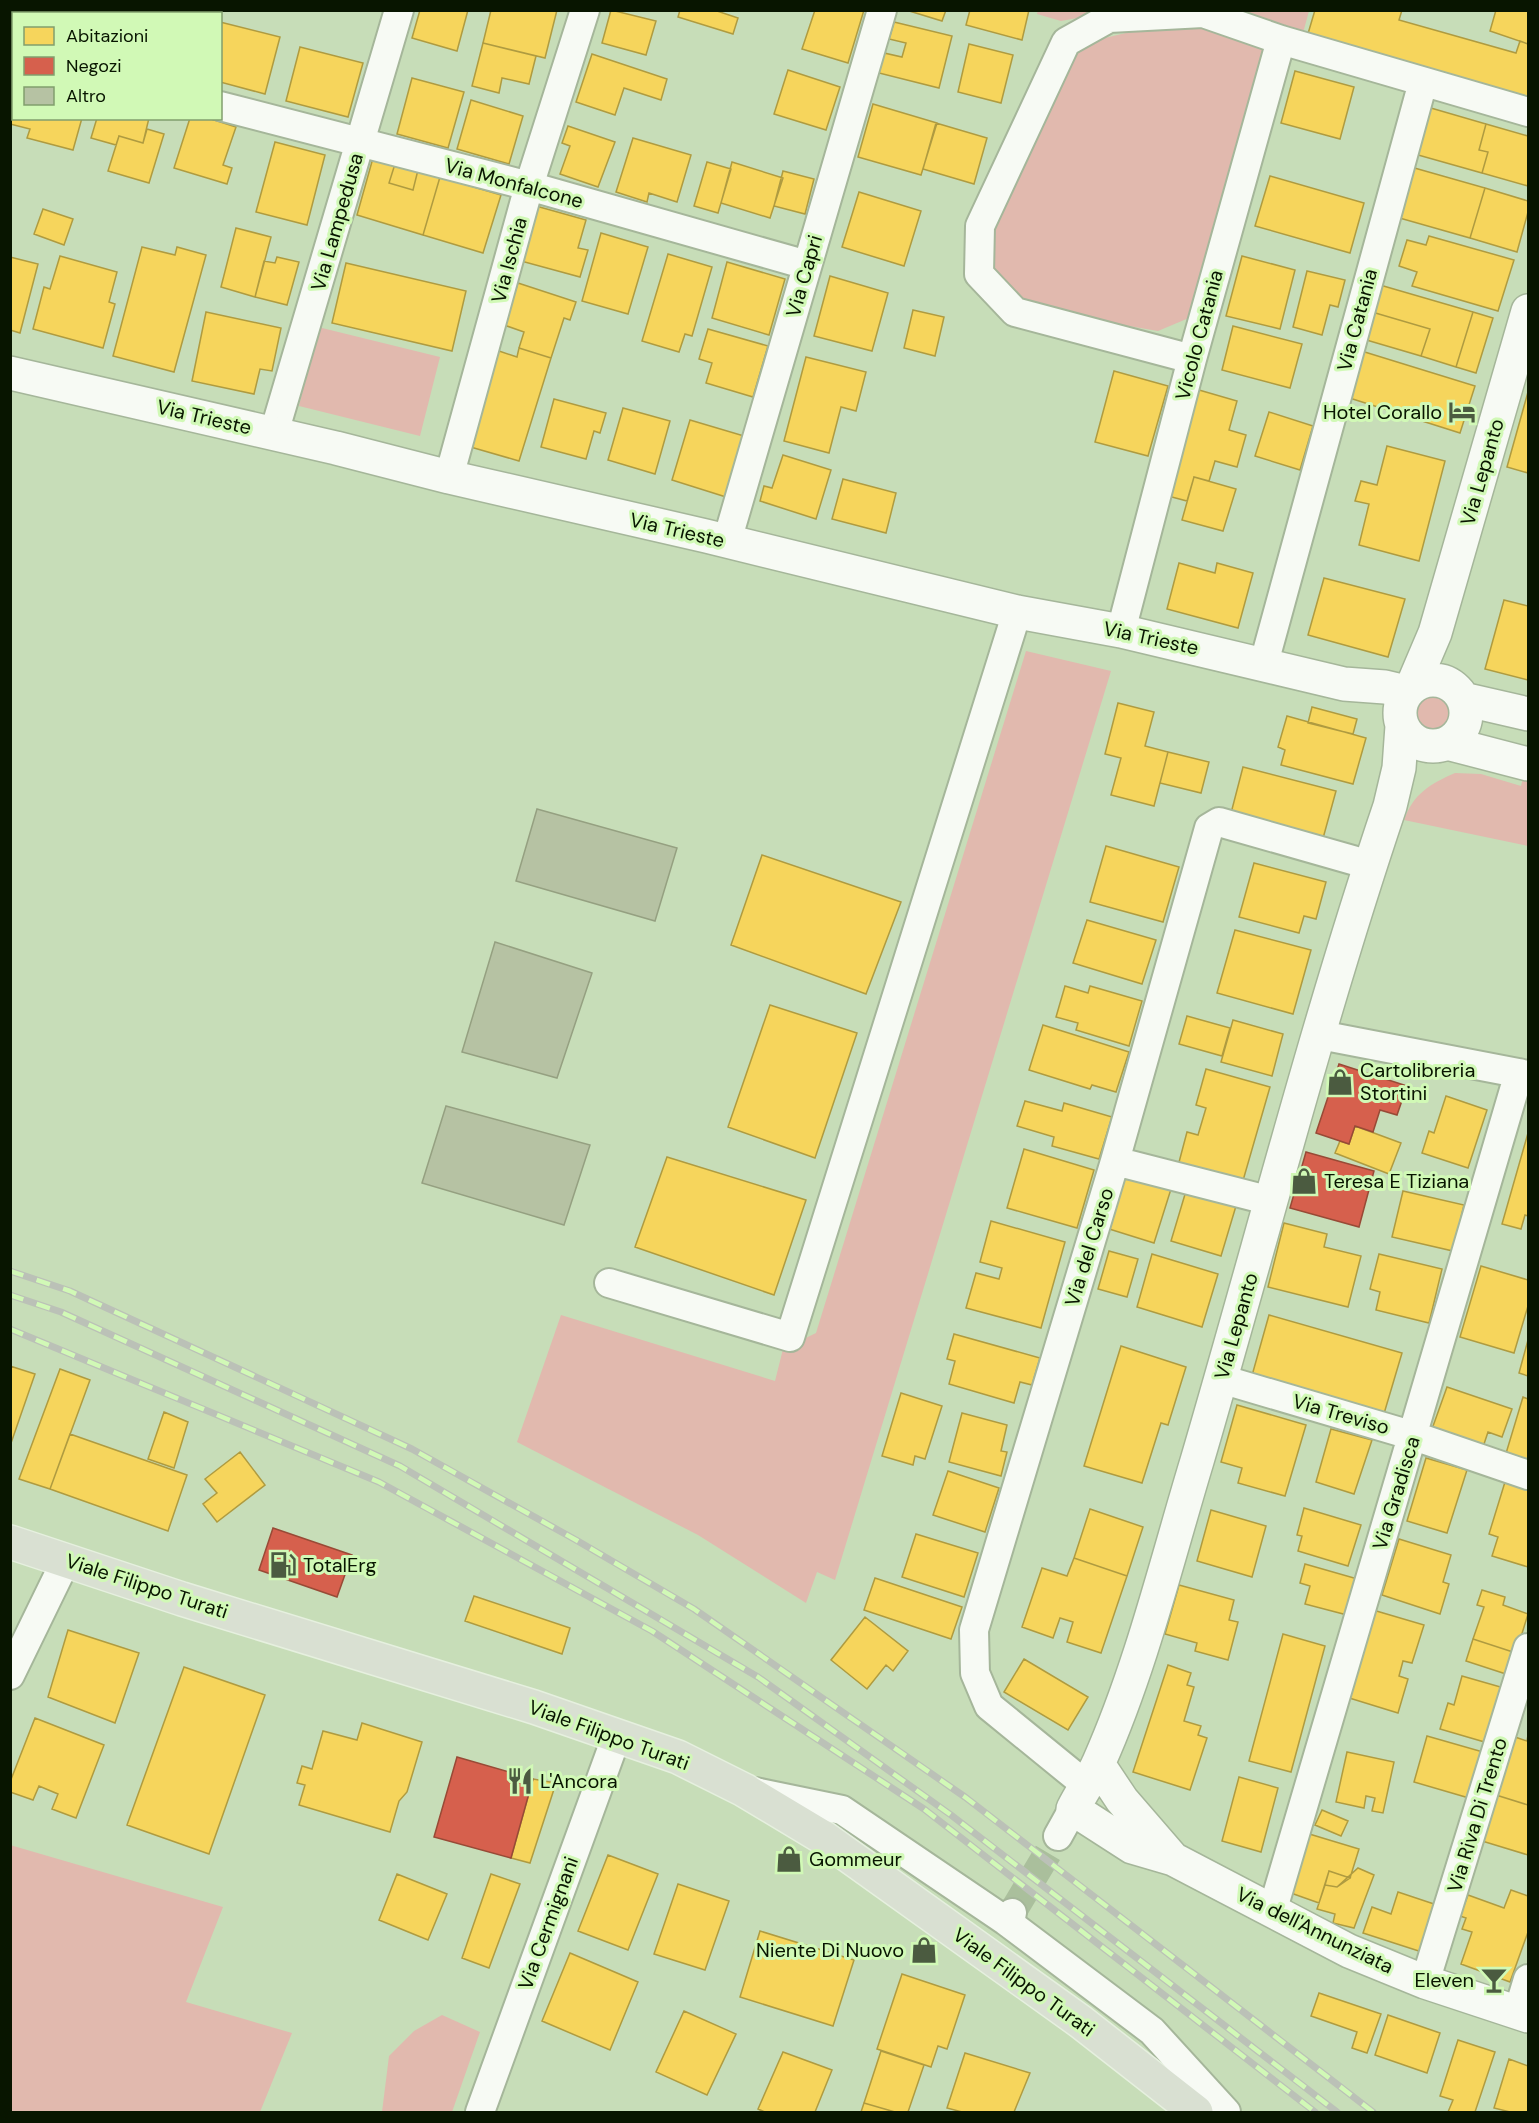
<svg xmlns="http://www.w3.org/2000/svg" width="1539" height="2123" font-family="'DM Sans',sans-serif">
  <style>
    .green { fill: #e1b9ae }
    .homes { fill: #f6d55c; stroke: #af9b40; stroke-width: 1.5 }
    .shops { fill: #d6604d; stroke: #984a36; stroke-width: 1.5 }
    .building { fill: #b6c2a3; stroke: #95a081; stroke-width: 1.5 }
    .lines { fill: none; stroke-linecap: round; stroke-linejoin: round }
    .minor-tunnel { stroke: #aabf9c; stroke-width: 28; stroke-dasharray: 28 14; stroke-linecap: butt }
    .minor-casing { stroke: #a5b69a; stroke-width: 32 }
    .tertiary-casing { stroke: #a5b69a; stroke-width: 36 }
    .primary-casing { stroke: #e6f0df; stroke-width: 36 }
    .minor { stroke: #f7faf4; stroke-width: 28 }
    .tertiary { stroke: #f7faf4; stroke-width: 33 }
    .primary { stroke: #d9e0d2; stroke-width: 33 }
    .rail-casing { stroke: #bbc1b7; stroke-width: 7 }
    .rail { stroke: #d1f9b6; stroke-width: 4.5; stroke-dasharray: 14; stroke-linecap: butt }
    .labels { text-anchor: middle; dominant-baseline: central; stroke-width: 6; stroke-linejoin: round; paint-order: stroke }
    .street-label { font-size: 20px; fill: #081500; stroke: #d1f9b6 }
    .poi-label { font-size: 20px; fill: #081500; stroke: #d1f9b6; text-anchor: start }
  </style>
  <rect width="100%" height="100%" fill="#c7ddb8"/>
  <path class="green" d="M1038 10 1116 11 1061 21 1037 14Z
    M1228 11H1309L1303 33Z
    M1168 23 1223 26 1264 45 1196 315 1158 331 1088 319 1024 304 989 264 988 237 1071 46Z
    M318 327 440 357 420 436 299 406Z
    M1026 651 1111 671 835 1580 817 1572 806 1603 698 1535 517 1442 561 1315 775 1381 783 1349 816 1333Z
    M1416 712a19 19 0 1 1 38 0a19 19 0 1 1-38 0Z
    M1455 773 1481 774 1521 786 1524 774 1528 776V846L1404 820C1413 794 1430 784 1455 773Z
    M10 1845 223 1907 186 2002 292 2033 260 2112H11Z
    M442 2015 480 2032 452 2112H382L389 2056 414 2031Z"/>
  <path class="homes" d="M48 10H115V14H47Z
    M132 10H208L207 14H131Z
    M420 10H468L457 51 412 38Z
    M491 10H557L545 58 483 43Z
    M611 10 656 21 646 55 602 43Z
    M680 10H714L738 18 733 34 678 17Z
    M815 10H864L848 63 802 49Z
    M906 10H946L942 21Z
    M970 10H1029L1022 40 966 25Z
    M1315 10H1402L1399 20 1516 53 1520 41 1528 44V101L1307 37Z
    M1496 10H1528V44L1490 31Z
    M220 22 280 37 265 94 220 82Z
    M894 22 952 36 939 88 879 73 884 53 902 57 906 43 889 39Z
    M483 43 536 56 529 84 502 78 499 93 472 86Z
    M969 44 1013 55 1001 103 958 92Z
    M300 47 363 63 348 117 286 101Z
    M592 54 667 79 661 100 624 88 615 115 576 102Z
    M788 70 840 87 826 130 774 114Z
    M1295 71 1354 87 1340 139 1281 123Z
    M412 78 464 92 448 148 397 134Z
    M471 100 523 116 509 164 457 149Z
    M873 104 937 123 921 175 858 157Z
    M1424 106 1486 124 1479 150 1488 152 1482 173 1411 153Z
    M14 110V118H82L73 150 27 138 30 129 10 124Z
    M97 118H149L143 143 119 136 116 145 91 138Z
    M190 118H208L236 127 223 165 232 168 227 184 174 168Z
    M936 123 987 138 974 184 923 169Z
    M1486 124 1528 136V186L1482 173 1488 152 1479 150Z
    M568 126 615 142 598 187 560 174 570 146 562 143Z
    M147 129 164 134 149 183 108 171 119 136 143 143Z
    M633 138 691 155 677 202 649 193 647 202 616 192Z
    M275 142 325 155 307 225 256 212Z
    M373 158 395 164 389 183 413 190 418 170 440 177 423 235 357 215Z
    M707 162 731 169 718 213 694 206Z
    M732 162 783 178 770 218 721 203Z
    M395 164 418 170 413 190 389 183Z
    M1411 167 1485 188 1470 238 1396 217Z
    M783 171 814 179 805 214 774 206Z
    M1270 176 1364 203 1350 253 1255 226Z
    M440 177 501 195 483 253 423 235Z
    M1485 188 1528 201V212L1517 252 1470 238Z
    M859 192 921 211 904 266 842 247Z
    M536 206 586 220 578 248 588 250 580 277 521 261Z
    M43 209 73 219 64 245 34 234Z
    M236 228 271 237 255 297 221 287Z
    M601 233 648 247 628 314 582 301Z
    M1429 236 1514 260 1498 311 1412 286 1417 272 1399 266 1407 240 1426 245Z
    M142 247 175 255 177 247 206 255 174 372 113 356Z
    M668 254 712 267 692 336 685 334 679 352 642 341Z
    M60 256 117 272 109 302 115 304 103 348 33 329 44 287 50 289Z
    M1242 256 1295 270 1280 329 1226 316Z
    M10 257 38 264 20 333 10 330Z
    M277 257 299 262 287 305 255 297 264 261 275 263Z
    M727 262 785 279 769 335 712 318Z
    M346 263 466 291 452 351 332 323Z
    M1307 271 1345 280 1338 307 1330 305 1322 335 1293 327Z
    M830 276 888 293 872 351 814 336Z
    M518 283 576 302 570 320 564 318 551 358 519 348 524 332 504 325Z
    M1380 285 1473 312 1456 367 1421 356 1430 329 1372 312Z
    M913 310 944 317 935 356 904 348Z
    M206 312 281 328 272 371 260 369 254 394 192 381Z
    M1372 312 1430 329 1421 356 1363 339Z
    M1473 312 1493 318 1476 373 1456 367Z
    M1233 326 1302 344 1290 388 1222 370Z
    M708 329 768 346 753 397 706 383 712 363 699 359Z
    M519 348 551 358 519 461 467 446 496 350 517 357Z
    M1355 349 1475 386 1460 433 1340 395Z
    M806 357 866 372 856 411 841 407 829 453 784 441Z
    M1114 371 1168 386 1148 456 1095 442Z
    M1199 390 1237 401 1229 430 1246 435 1237 467 1215 461 1209 481 1194 477 1187 501 1168 496Z
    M1528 392V473L1507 467Z
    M554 399 606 413 600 433 594 431 586 459 541 447Z
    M623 408 670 421 655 474 608 460Z
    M1269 412 1313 426 1300 470 1255 456Z
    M690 420 744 436 726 497 672 480Z
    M1387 446 1445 461 1419 561 1359 545 1369 504 1355 501 1361 481 1377 485Z
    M783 455 831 470 816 519 760 501 764 486 772 488Z
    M1194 477 1236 489 1223 531 1182 520Z
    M843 479 896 493 886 533 832 519Z
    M1179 563 1215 573 1217 563 1253 573 1238 628 1167 609Z
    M1324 578 1405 599 1388 657 1308 635Z
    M1504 600 1528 606V680L1485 669Z
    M1118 703 1154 712 1145 746 1168 752 1154 806 1111 795 1121 758 1105 754Z
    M1312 707 1357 719 1353 734 1308 723Z
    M1287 716 1366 738 1353 784 1281 765 1285 750 1278 747Z
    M1168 752 1209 762 1201 793 1160 783Z
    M1243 767 1336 791 1322 842 1230 817Z
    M1106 846 1179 867 1163 922 1090 902Z
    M762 855 901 902 866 994 731 945Z
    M1254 863 1326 882 1316 919 1304 916 1299 933 1239 917Z
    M1087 920 1156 940 1142 984 1073 963Z
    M1235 930 1311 950 1293 1014 1217 993Z
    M1065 986 1088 993 1090 986 1142 1001 1129 1046 1076 1030 1078 1023 1056 1017Z
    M770 1005 857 1033 815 1158 728 1127Z
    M1187 1016 1230 1028 1222 1056 1179 1044Z
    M1233 1020 1283 1034 1272 1076 1221 1062Z
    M1043 1025 1129 1052 1116 1092 1092 1085 1090 1089 1029 1070Z
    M1206 1069 1270 1087 1242 1184 1178 1166 1187 1132 1198 1135 1206 1108 1196 1105Z
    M1446 1096 1487 1110 1468 1168 1422 1153 1429 1131 1434 1133Z
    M1025 1101 1062 1111 1064 1103 1112 1117 1099 1159 1052 1146 1054 1137 1017 1126Z
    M1355 1126 1401 1143 1389 1174 1335 1153 1340 1141 1349 1144Z
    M1528 1133V1216L1525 1215 1521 1229 1502 1224Z
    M1024 1149 1094 1170 1077 1228 1007 1208Z
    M667 1157 806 1200 774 1295 635 1247Z
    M1124 1174 1171 1189 1154 1243 1106 1228Z
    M1186 1191 1236 1206 1221 1256 1171 1241Z
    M1403 1191 1464 1205 1453 1251 1392 1237Z
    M991 1221 1065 1242 1041 1328 966 1308 976 1273 999 1279 1002 1268 980 1262Z
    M1284 1223 1327 1234 1324 1247 1361 1256 1348 1307 1268 1287Z
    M1109 1251 1138 1259 1127 1297 1098 1289Z
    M1152 1254 1218 1274 1202 1327 1137 1307Z
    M1379 1254 1442 1269 1429 1323 1376 1310 1380 1292 1370 1289Z
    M1481 1266 1528 1280V1306L1514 1353 1460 1337Z
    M1269 1315 1402 1353 1383 1417 1251 1379Z
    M954 1334 1040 1358 1032 1385 1020 1382 1014 1403 949 1384 955 1361 947 1359Z
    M1528 1340V1376L1519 1373Z
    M1121 1346 1186 1367 1168 1425 1161 1423 1142 1483 1084 1466Z
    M10 1366 35 1374 10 1446Z
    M60 1369 90 1380 50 1489 19 1479Z
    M1447 1387 1512 1409 1502 1437 1488 1432 1483 1447 1432 1429Z
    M901 1393 942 1406 925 1459 915 1456 913 1465 882 1456Z
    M1523 1397 1528 1399V1468L1504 1460Z
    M1237 1405 1306 1425 1285 1496 1238 1483 1242 1468 1221 1462Z
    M164 1412 188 1422 174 1468 148 1459Z
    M962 1413 1007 1425 1001 1451 1007 1452 1001 1476 949 1462Z
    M1331 1429 1372 1440 1354 1494 1316 1482Z
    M70 1434 187 1475 168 1531 50 1489Z
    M240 1452 265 1485 217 1522 203 1504 217 1493 205 1479Z
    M1426 1458 1467 1470 1447 1533 1407 1521Z
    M948 1471 999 1488 985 1532 933 1515Z
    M1505 1482 1528 1490V1567L1492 1556 1498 1537 1489 1534Z
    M1304 1508 1361 1525 1348 1566 1298 1551 1302 1536 1297 1535Z
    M1090 1509 1143 1527 1127 1576 1074 1558Z
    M1211 1510 1266 1526 1252 1577 1197 1561Z
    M916 1534 978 1553 964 1597 902 1577Z
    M1399 1539 1451 1555 1443 1582 1449 1584 1440 1614 1382 1595Z
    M1074 1558 1127 1576 1101 1653 1067 1642 1073 1622 1060 1618 1053 1638 1022 1627 1042 1568 1067 1576Z
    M1305 1564 1361 1580 1351 1616 1305 1604 1310 1586 1300 1583Z
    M875 1578 962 1607 951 1639 864 1610Z
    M1179 1585 1234 1600 1229 1620 1238 1622 1228 1660 1195 1651 1197 1643 1165 1634Z
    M1482 1590 1505 1597 1503 1605 1528 1614 1516 1653 1473 1639 1484 1607 1477 1605Z
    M474 1596 570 1628 562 1654 465 1621Z
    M1373 1610 1424 1625 1412 1663 1403 1661 1399 1676 1408 1679 1398 1713 1346 1697Z
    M865 1617 908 1651 893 1671 886 1665 867 1689 831 1660Z
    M68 1630 139 1653 115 1723 48 1697Z
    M1283 1634 1325 1646 1291 1772 1249 1761Z
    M1473 1639 1516 1653 1509 1675 1466 1661Z
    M1024 1659 1088 1697 1068 1730 1004 1692Z
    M1168 1665 1191 1673 1187 1685 1194 1687 1184 1721 1201 1726 1198 1735 1207 1738 1190 1790 1133 1772Z
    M184 1667 265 1695 209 1854 127 1825Z
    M1462 1676 1504 1688 1488 1743 1440 1729 1448 1703 1454 1705Z
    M35 1718 104 1745 76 1818 52 1809 58 1794 39 1786 33 1800 10 1792V1782Z
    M362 1723 422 1742 407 1792 399 1801 390 1832 299 1805 305 1785 297 1783 302 1766 312 1769 323 1731 357 1740Z
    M1528 1735V1805L1496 1795 1515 1737 1527 1741Z
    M1427 1736 1483 1752 1469 1798 1414 1782Z
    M1347 1752 1394 1762 1383 1813 1372 1811 1375 1798 1366 1796 1364 1808 1336 1802Z
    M1239 1777 1278 1788 1261 1852 1222 1841Z
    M533 1779 556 1783 530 1863 511 1858Z
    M1496 1795 1528 1805V1855L1482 1841Z
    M1322 1810 1348 1821 1341 1836 1315 1825Z
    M1306 1833 1359 1849 1350 1878 1329 1871 1319 1903 1288 1892Z
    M608 1855 658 1874 628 1950 578 1931Z
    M1358 1868 1374 1875 1354 1928 1333 1923 1335 1914 1317 1909 1325 1885 1337 1887Z
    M1329 1871 1350 1878 1337 1887 1325 1885Z
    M397 1874 447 1894 428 1940 379 1920Z
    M491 1874 520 1884 489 1968 462 1958Z
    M678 1884 729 1901 705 1970 654 1954Z
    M1511 1890 1528 1896V1932L1510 1982 1461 1964 1472 1932 1462 1929 1466 1918 1460 1916 1468 1895 1504 1908Z
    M1398 1892 1440 1906 1425 1953 1363 1933 1372 1907 1391 1914Z
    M760 1931 854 1960 833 2026 740 1997Z
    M570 1953 638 1982 610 2050 542 2021Z
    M902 1974 965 1995 947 2049 938 2046 931 2067 877 2049Z
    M1319 1993 1381 2014 1367 2053 1352 2048 1357 2032 1311 2016Z
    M684 2011 736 2034 707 2095 656 2072Z
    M1388 2015 1440 2033 1427 2073 1375 2055Z
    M1458 2040 1495 2052 1475 2112H1448L1453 2100 1440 2096Z
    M881 2051 924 2065 908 2112H895L864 2103Z
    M783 2052 832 2070 815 2112H765L758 2109Z
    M965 2053 1030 2073 1014 2112H962L947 2108Z
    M1509 2059 1528 2066V2112H1510L1494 2108Z
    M864 2103 895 2112H861Z"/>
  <path class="shops" d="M1339 1064 1407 1086 1397 1115 1380 1110 1373 1132 1355 1126 1349 1144 1316 1133Z
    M1306 1152 1374 1171 1359 1227 1290 1208Z
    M273 1528 352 1555 337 1597 259 1570Z
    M457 1757 533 1779 511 1858 434 1837Z"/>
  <path class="building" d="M537 809 677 848 655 921 516 881Z
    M495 942 592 973 557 1078 462 1052Z
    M446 1106 590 1145 564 1225 422 1183Z"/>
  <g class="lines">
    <path class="minor-tunnel" d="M1012 1913 1058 1836"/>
    <defs>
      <path id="minor" d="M10 50 14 51
        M220 106 529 186 807 265
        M1192 359 1015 312 979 274 980 226 1066 42 1109 18 1203 13 1281 40 1528 112
        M274 433 399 10
        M449 477 529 186 585 10
        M727 541 882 10
        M1121 631 1192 359 1281 40
        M1264 663 1423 82
        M1320 1035 1528 1075
        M1115 1161 1271 1201
        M609 1283 790 1337 1017 612
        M1221 1379 1414 1436 1528 1475
        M10 1675 66 1560
        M1086 1785 989 1706 975 1673 974 1630 1115 1161 1209 828 1219 822 1370 865
        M755 1792 842 1810 1006 1921
        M1058 1836 1073 1809
        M1272 1912 1519 1073
        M1012 1913 1006 1921 1152 2031 1226 2112
        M1425 1982 1528 1648
        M1518 2012 1528 1979
        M480 2112 617 1735"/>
      <path id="tertiary" d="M10 373 336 448 449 477 706 536 1017 612 1121 631 1344 684 1385 687 1406 692
        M1400 713a33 33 0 1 1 66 0a33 33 0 1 1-66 0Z
        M1412 687 1435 633 1528 311
        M1463 699 1528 714
        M1402 726 1399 768 1390 806C1317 1022 1261 1243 1197 1461 1167 1560 1141 1668 1099 1762 1092 1778 1081 1793 1073 1809L1132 1847 1173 1859 1349 1951 1425 1982 1528 2016
        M1447 743 1528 764
        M1098 1764 1122 1800 1173 1859"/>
      <path id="primary" d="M10 1542 182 1599 534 1707 678 1757 744 1790 824 1838 1081 2022 1196 2112"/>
    </defs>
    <use href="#minor" class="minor-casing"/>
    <use href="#tertiary" class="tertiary-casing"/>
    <use href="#primary" class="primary-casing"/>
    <use href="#minor" class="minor"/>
    <use href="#tertiary" class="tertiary"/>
    <use href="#primary" class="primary"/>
    <defs>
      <path id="rail" d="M10 1271 70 1291 412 1449 576 1540 694 1609 965 1797 1373 2112
        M10 1295 61 1312 400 1466 758 1677 951 1815 1337 2112
        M10 1329 379 1482 652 1631 924 1809 1315 2112"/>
    </defs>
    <use href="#rail" class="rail-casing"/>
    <use href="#rail" class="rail"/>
  </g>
  <defs>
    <symbol id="hotel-bare" viewBox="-9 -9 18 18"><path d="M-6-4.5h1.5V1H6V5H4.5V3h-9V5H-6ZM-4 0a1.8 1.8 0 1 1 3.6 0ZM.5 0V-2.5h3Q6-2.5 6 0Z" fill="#4b5b40" stroke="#d1f9b6" stroke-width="2.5" paint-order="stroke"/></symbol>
    <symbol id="shop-bare" viewBox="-9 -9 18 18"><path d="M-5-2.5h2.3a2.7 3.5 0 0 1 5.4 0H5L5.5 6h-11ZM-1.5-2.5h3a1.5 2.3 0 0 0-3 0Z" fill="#4b5b40" stroke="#d1f9b6" stroke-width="2.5" paint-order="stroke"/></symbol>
    <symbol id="fuel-bare" viewBox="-9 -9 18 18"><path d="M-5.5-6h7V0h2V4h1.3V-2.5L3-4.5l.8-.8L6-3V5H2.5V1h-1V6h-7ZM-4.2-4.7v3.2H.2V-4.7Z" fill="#4b5b40" stroke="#d1f9b6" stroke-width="2.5" paint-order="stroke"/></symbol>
    <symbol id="restaurant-bare" viewBox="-9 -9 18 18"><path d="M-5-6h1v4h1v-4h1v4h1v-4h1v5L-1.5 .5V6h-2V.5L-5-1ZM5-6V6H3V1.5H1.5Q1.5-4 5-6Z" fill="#4b5b40" stroke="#d1f9b6" stroke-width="2.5" paint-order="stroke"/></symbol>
    <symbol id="bar-bare" viewBox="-9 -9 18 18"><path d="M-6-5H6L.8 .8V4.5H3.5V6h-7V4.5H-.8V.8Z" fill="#4b5b40" stroke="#d1f9b6" stroke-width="2.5" paint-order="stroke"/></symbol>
  </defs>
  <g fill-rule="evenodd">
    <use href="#hotel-bare" x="1443" y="393" width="38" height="38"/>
    <use href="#shop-bare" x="1321" y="1063" width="38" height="38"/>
    <use href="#shop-bare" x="1285" y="1162" width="38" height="38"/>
    <use href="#fuel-bare" x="264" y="1546" width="38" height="38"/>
    <use href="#restaurant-bare" x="501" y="1762" width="38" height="38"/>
    <use href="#shop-bare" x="770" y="1840" width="38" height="38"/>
    <use href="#shop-bare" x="905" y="1931" width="38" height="38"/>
    <use href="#bar-bare" x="1475" y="1961" width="38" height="38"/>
  </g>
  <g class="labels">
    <g class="street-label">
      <text transform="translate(514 183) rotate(15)">Via Monfalcone</text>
      <text transform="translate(337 222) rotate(-74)">Via Lampedusa</text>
      <text transform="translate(509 260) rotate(-75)">Via Ischia</text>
      <text transform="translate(804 276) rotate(-74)">Via Capri</text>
      <text transform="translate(1357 320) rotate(-75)">Via Catania</text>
      <text transform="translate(1199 335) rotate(-75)">Vicolo Catania</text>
      <text transform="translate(204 417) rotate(13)">Via Trieste</text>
      <text transform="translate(1482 472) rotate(-74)">Via Lepanto</text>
      <text transform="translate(677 530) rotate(13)">Via Trieste</text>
      <text transform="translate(1151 638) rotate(12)">Via Trieste</text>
      <text transform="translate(1089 1247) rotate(-73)">Via del Carso</text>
      <text transform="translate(1236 1326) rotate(-74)">Via Lepanto</text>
      <text transform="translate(1341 1414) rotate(16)">Via Treviso</text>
      <text transform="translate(1396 1493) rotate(-73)">Via Gradisca</text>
      <text transform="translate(147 1586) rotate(18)">Viale Filippo Turati</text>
      <text transform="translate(609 1735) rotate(20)">Viale Filippo Turati</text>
      <text transform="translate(1477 1815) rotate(-73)">Via Riva Di Trento</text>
      <text transform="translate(548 1923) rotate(-70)">Via Cermignani</text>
      <text transform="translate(1315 1930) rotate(26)">Via dell'Annunziata</text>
      <text transform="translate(1024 1982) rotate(36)">Viale Filippo Turati</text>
    </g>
    <g class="poi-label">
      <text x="1442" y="412" text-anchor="end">Hotel Corallo</text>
      <text x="1360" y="1070">Cartolibreria<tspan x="1360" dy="23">Stortini</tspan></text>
      <text x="1324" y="1181">Teresa E Tiziana</text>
      <text x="303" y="1565">TotalErg</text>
      <text x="540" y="1781">L'Ancora</text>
      <text x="809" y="1859">Gommeur</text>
      <text x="904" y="1950" text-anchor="end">Niente Di Nuovo</text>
      <text x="1474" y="1980" text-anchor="end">Eleven</text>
    </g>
  </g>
  <rect width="1539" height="2123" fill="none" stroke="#081500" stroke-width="24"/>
  <rect x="12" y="12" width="210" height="108" fill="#d1f9b6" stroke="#819e6d" stroke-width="1.5"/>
  <rect x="24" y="27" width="30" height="18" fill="#f6d55c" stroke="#819e6d" stroke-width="1.5"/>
  <text x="66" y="42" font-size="18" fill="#081500">Abitazioni</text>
  <rect x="24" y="57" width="30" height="18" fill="#d6604d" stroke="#819e6d" stroke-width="1.5"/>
  <text x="66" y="72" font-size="18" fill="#081500">Negozi</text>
  <rect x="24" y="87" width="30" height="18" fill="#b6c2a3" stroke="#819e6d" stroke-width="1.5"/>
  <text x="66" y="102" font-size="18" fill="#081500">Altro</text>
</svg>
